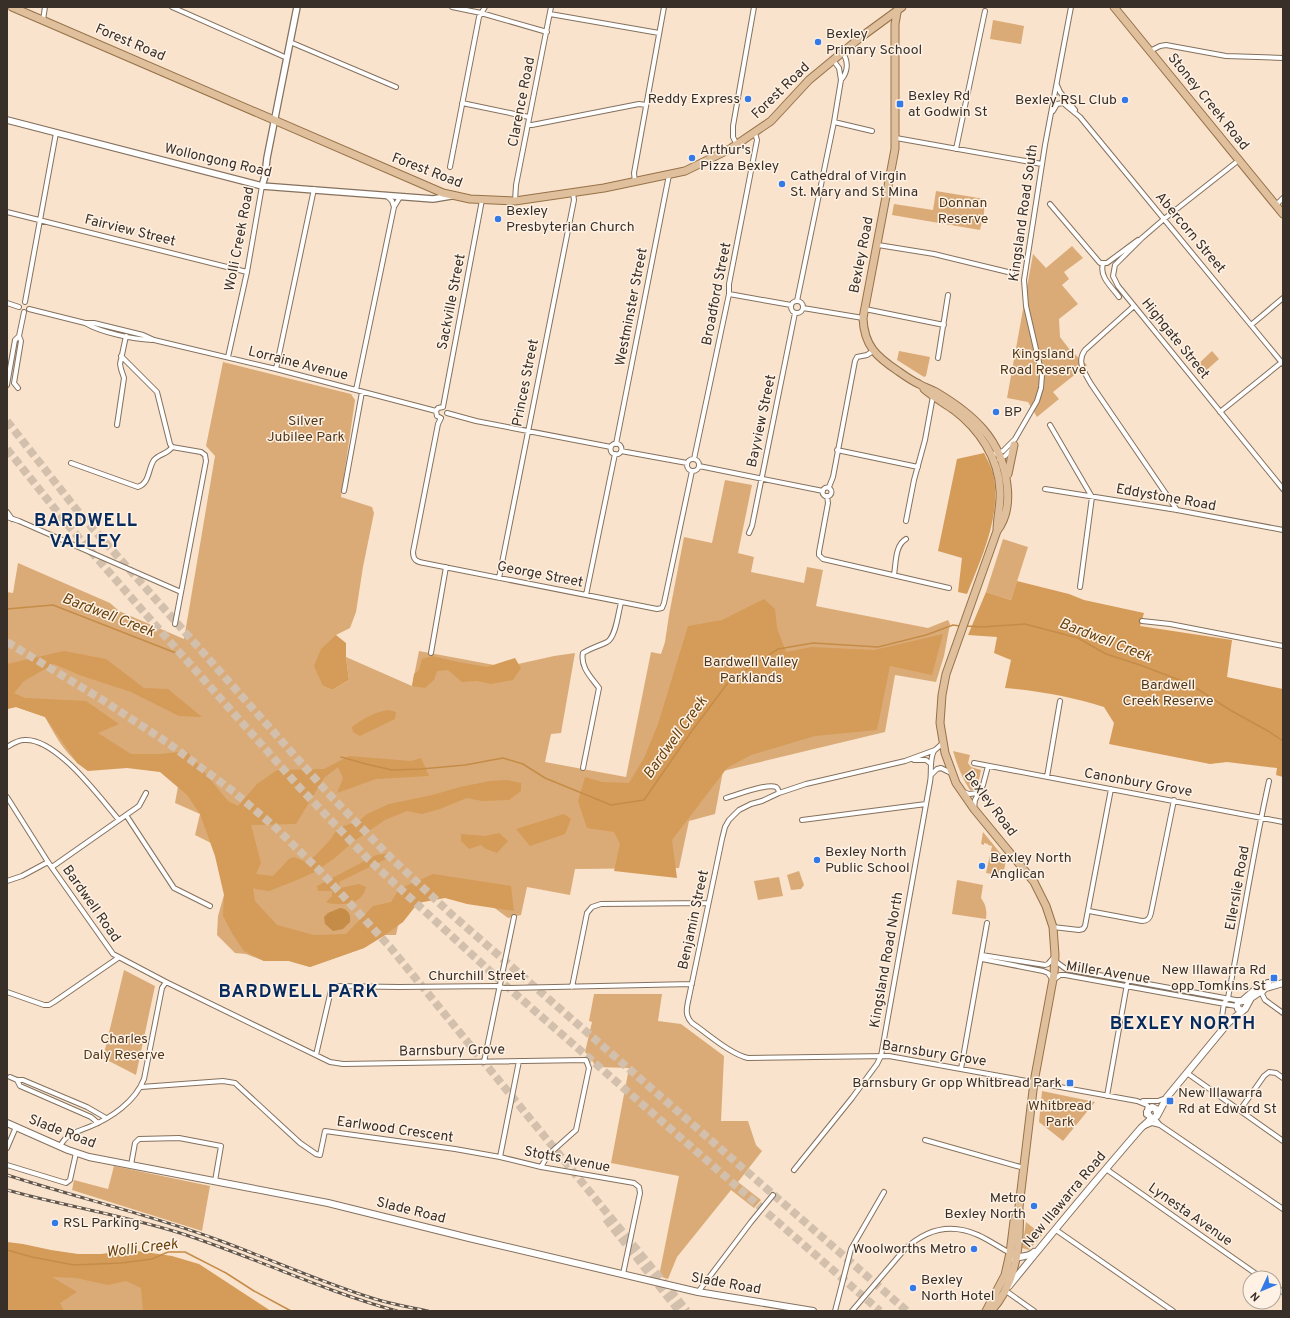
<svg xmlns="http://www.w3.org/2000/svg" width="1290" height="1318" font-family="Overpass,sans-serif">
  <style>
    .green { fill: #dbab77 }
    .forest { fill: #d59b58 }
    .water { fill: #c58c48 }
    .lines { fill: none; stroke-linecap: round; stroke-linejoin: round }
    .stream { stroke: #c58c48; stroke-width: 1.5 }
    .motorway-tunnel { stroke: #d2bfac; stroke-width: 8; stroke-dasharray: 8 4; stroke-linecap: butt }
    .minor-casing { stroke: #84715e; stroke-width: 6 }
    .tertiary-casing { stroke: #84715e; stroke-width: 8 }
    .secondary-casing { stroke: #84715e; stroke-width: 8 }
    .primary-casing { stroke: #967248; stroke-width: 9 }
    .minor { stroke: #fff; stroke-width: 4 }
    .tertiary { stroke: #fff; stroke-width: 5.5 }
    .secondary { stroke: #fff; stroke-width: 6 }
    .primary { stroke: #dfbf9c; stroke-width: 7 }
    .rail-casing { stroke: #61564b; stroke-width: 3 }
    .rail { stroke: #fff2e5; stroke-width: 1.5; stroke-dasharray: 4.5; stroke-linecap: butt }
    .poi-dot { fill: #337ae7; stroke: #fff2e5; stroke-width: 1.5 }
    .labels { text-anchor: middle; dominant-baseline: central; stroke-width: 3; stroke-linejoin: round; paint-order: stroke }
    .poi-label { font-size: 14px; fill: #383028; stroke: #fff2e5; text-anchor: start }
    .street-label { font-size: 14px; fill: #383028; stroke: #fff2e5 }
    .park-label { font-size: 14px; fill: #4f371a; stroke: #fff2e5 }
    .water-label { font-size: 15px; font-style: italic; fill: #6a430e; stroke: #fff2e5 }
    .district-label { font-size: 18px; font-weight: bold; letter-spacing: 1px; fill: #082b5e; stroke: #fff2e5 }
  </style>
  <rect width="100%" height="100%" fill="#f9e3cd"/>
  <path class="green" d="M993 20 1024 26 1021 44 990 39Z
    M936 191 985 199 984 213 980 230 892 215 894 204 933 210Z
    M1072 246 1083 258 1064 272 1069 279 1062 285 1078 304 1059 319 1060 337 1070 350 1087 365 1053 392 1059 399 1037 417 1028 402 1007 398 1033 254 1046 268Z
    M899 351 930 357 926 376 924 377 897 360Z
    M1212 351 1219 359 1201 375 1195 367Z
    M223 362 351 394 355 400 341 497 372 507 374 513 363 567 356 612 350 628 336 635 323 686 332 690 349 680 346 657 412 686 419 651 505 667 554 656 575 653 561 733 551 734 545 762 626 777 651 652 661 654 665 642 669 615 684 537 712 543 725 480 752 485 738 553 754 557 751 572 804 583 807 567 823 570 816 606 928 628 948 620 950 624 944 656 936 682 895 675 885 732 723 771 715 814 689 821 679 868 575 869 570 895 527 887 521 915 508 918 480 897 406 889 396 935H385L364 948 310 967 289 961H264L246 954 235 953 217 935 218 916 224 895 231 853 195 835 200 814 175 803 179 781 156 769 93 760 88 771C66 755 58 741 45 717L16 707 7 709V592L13 593 18 563 110 603 119 611 184 639 215 456 206 446Z
    M1003 539 1028 547 1011 600 986 592Z
    M953 751 970 755 968 763 971 767 981 770 978 785 974 790H970C962 778 957 765 953 751Z
    M983 832 1006 860 1003 876 986 873 992 846 988 845V844L984 843V845L981 844Z
    M799 871 804 885 801 889 791 890 787 875Z
    M779 877 783 896 758 900 754 881Z
    M957 880 983 885 981 898C986 905 987 910 986 919L952 914Z
    M124 970 155 986 136 1075 103 1058Z
    M594 994H662L658 1021 681 1024 724 1056 721 1121H748L756 1145 762 1151 738 1182 761 1200 754 1208 731 1190 677 1257 668 1279 659 1276 679 1176 611 1163 629 1068 596 1067 590 1057 585 1052 592 1022 589 1021Z
    M1042 1091 1095 1102 1063 1141 1039 1122Z
    M114 1166 210 1186 202 1231 72 1190 74 1180 108 1189Z
    M1026 1222 1042 1235 1029 1250 1022 1248Z
    M50 1276 126 1280 142 1287 144 1311H49Z"/>
  <path class="forest" d="M984 453C987 459 991 466 993 473 1002 515 982 556 967 594L958 592 962 558 938 551 957 459Z
    M1017 581 1069 594 1084 600 1144 613 1140 626 1232 640 1227 677 1283 689V777L1276 775 1277 768 1227 762 1210 764 1109 744 1114 723 1104 707C1072 697 1039 691 1005 688L1011 660 994 653 997 637 968 635 986 592 1011 600Z
    M764 599 775 609 777 628 786 652 811 647 874 650 943 634 932 675 890 666 877 730 815 736 751 755 727 768 672 840 677 878 614 871 620 844 614 832 587 828 578 801 585 777 602 782 629 783 644 758 658 724 688 626 722 620Z
    M336 635 346 643V657L349 680 332 690 323 686 314 666 321 649Z
    M64 651 106 659 144 688 168 689 202 717 179 716 131 692 82 676 54 664 24 681 14 693 25 698 86 701 119 724 98 733 131 754H161L187 751 228 801 238 806 257 784 277 770 324 769 349 756 411 761 421 758 429 776 376 779 337 793 343 778 338 767 324 778 296 824 251 825 261 863 256 874 273 876 289 859 294 857 306 862 315 856 330 840 338 828 359 821 367 814 389 804 432 795 460 787 490 781 507 780 521 783V791L509 800 482 801 467 798 440 809 422 814 407 811 385 820 354 841 336 857 315 872 292 882 269 891 255 889 253 887 255 901 277 925 314 935 346 934 373 906 391 902 399 889 433 874 511 886 514 911 467 904 445 898 418 903 403 922 385 935 364 948 310 967 289 961H264L244 951 233 935 223 916 224 895 215 856 200 814 187 795 160 772 127 768 88 771 77 763 45 717 16 707 7 709V664Z
    M432 656 458 662 487 667 515 658 521 668 513 680 491 684 477 681 462 682 448 670 437 671 434 680 425 688 412 686 414 674 419 670 422 659Z
    M389 710 396 712 395 719 360 736 353 732 352 727C363 719 376 711 389 710Z
    M564 814 571 819 565 834 530 846 516 829Z
    M499 833 508 841 497 853 486 849 481 845 469 849 461 841V834L485 836Z
    M390 853V857L339 882 340 888 359 884 366 887C365 890 364 894 362 896 355 905 336 906 326 902L332 896V891H318L317 886 376 855Z
    M7 1242 23 1244 51 1250 78 1254H101L131 1250 172 1256 199 1264 271 1311H143L141 1288 126 1281 108 1285 76 1278 52 1277 77 1292 60 1303 64 1311H7Z"/>
  <path class="water" d="M340 908C348 909 351 914 350 922L343 929 333 931 325 924 324 917 328 913Z"/>
  <g class="lines">
    <path class="stream" d="M7 609 53 605 176 653
      M966 626 982 627 1025 624 1078 638 1106 654 1140 665 1190 684 1230 710 1268 731 1283 741
      M341 757 366 764 392 770 421 769 465 765 503 758 523 764 545 778 611 805 644 800 691 732 730 680 778 649 813 643 878 647 926 635 953 625 960 626
      M7 1250 32 1257 74 1265 121 1263 152 1259 168 1252H185L226 1273 254 1291 291 1311"/>
    <path class="motorway-tunnel" d="M7 421 80 514 327 792 388 855 450 913 512 967 907 1311
      M7 449 67 524 157 627 301 789 369 860 504 984 880 1311
      M7 642 101 699 168 743 234 792 276 828 322 873 390 947 687 1311
      M606 1219 679 1311"/>
    <defs>
      <path id="minor" d="M172 7 287 58
        M452 7 481 13 547 32
        M550 14 659 33
        M43 20 45 7
        M290 42 396 87
        M1150 51 1160 46 1166 45 1226 56 1283 58
        M841 80C848 72 849 61 842 52
        M1057 85 1060 92 1075 110
        M462 103 529 117
        M1053 111 1057 104 1063 103 1080 117 1283 364
        M834 122 872 131
        M528 125H532L639 104 646 105
        M896 138 1042 164
        M737 145 733 137V126L754 7
        M956 149 985 11
        M1239 160 1164 219 1142 238 1115 265 1113 276 1118 286 1283 489
        M450 167 479 17 485 7
        M635 182 634 173 664 7
        M515 201 516 185 551 7
        M1050 204 1100 263H1107L1138 240
        M1276 205 1283 198
        M394 207 400 197
        M7 212 247 272
        M878 245 934 254 1012 273
        M1103 264C1099 277 1112 287 1119 297
        M729 294 791 305
        M791 307a6 6 0 1 1 12 0a6 6 0 1 1-12 0Z
        M797 301 834 122 841 80 839 68 833 60
        M25 302 56 133
        M7 303 19 307
        M1134 306 1085 350C1076 362 1085 373 1091 384L1177 510
        M803 308 863 318
        M29 309 85 323C102 333 133 339 152 340
        M865 309 944 325
        M85 323H94L143 335 154 340 276 369 436 411
        M1251 325 1283 298
        M121 356 157 392 170 444 172 447
        M228 357 247 272 262 186
        M938 358 948 295
        M276 369 314 189
        M7 385 15 340 19 336
        M18 388 14 383 21 341 19 336 24 312
        M356 390 394 207 392 201 386 195
        M443 407 482 200
        M1220 412 1282 362
        M447 413 476 421 611 447
        M441 418 438 424 413 552C413 560 417 562 424 563L657 609 662 608 664 603 692 471
        M441 418 437 416 436 411 438 408 443 407
        M117 425 124 378 121 369 120 364 126 336
        M1050 425 1092 497 1080 587
        M610.5 449a5.5 5.5 0 1 1 11 0a5.5 5.5 0 1 1-11 0Z
        M616 444 669 175
        M837 450 918 467
        M621 451 687 463
        M991 455 1003 451 1015 439 1037 401 1041 388 1042 375 1026 306 1024 280 1045 145 1071 7
        M687 465a6 6 0 1 1 12 0a6 6 0 1 1-12 0Z
        M694 459 729 294V284L757 140 755 133
        M999 459 1005 456 1012 449
        M71 463 138 487C150 483 148 468 154 460 159 454 168 454 172 447L201 452 205 455 206 461 175 624
        M699 466 823 491
        M829 487 833 477 855 361 857 357 867 355 873 351
        M822.5 492a4.5 4.5 0 1 1 9 0a4.5 4.5 0 1 1-9 0Z
        M1045 489 1177 510 1283 530
        M344 491 362 392
        M827 496 828 503 819 552V555L823 559 949 588
        M7 512 12 519
        M7 517 19 521 181 592
        M906 521 914 480 925 440 933 396
        M749 533 752 526 795 313
        M894 575C896 563 895 545 906 539
        M499 578 574 200 573 193
        M586 595 615 454
        M1142 621 1170 624 1283 646
        M431 653 446 567
        M943 743 935 750 905 761 806 784 779 793 762 801 751 804 739 810 729 820 725 827 722 839 689 997C687 1007 684 1015 692 1023 707 1033 730 1054 748 1058L889 1056 1137 1101 1147 1105 1148 1109
        M7 747C12 744 18 740 24 740 56 737 100 798 119 820
        M914 760H926L931 764
        M974 763 1283 822
        M583 768 599 688C591 677 580 667 583 653 591 648 599 646 607 642 616 637 618 613 621 603
        M931 775 937 769 941 768 951 773
        M1047 777 1060 701
        M963 792 969 794 978 793
        M7 797 48 862 113 954 166 982 330 1062 343 1064 586 1060 589 1068 576 1130 548 1155 541 1167
        M726 798C736 795 767 783 776 787 779 789 778 790 779 793
        M974 808 975 800 983 785 988 766
        M126 815 174 888 210 906
        M802 820 926 804
        M52 867 139 806 146 793
        M7 881 22 876 48 862
        M1089 911 1142 921C1148 921 1150 918 1151 913L1174 800
        M1053 927 1079 930 1083 929 1085 926 1111 789
        M982 955 1045 965 1048 964 1054 957
        M982 959 1043 971 1048 973 1053 980 1060 975H1065L1236 1006
        M1055 961 1066 969 1241 1001
        M572 987 587 913 592 907 601 904 708 903
        M1264 990 1262 994 1265 1000 1283 1013
        M7 992 44 1005H49L54 1002 118 958
        M1220 1031 1224 1003 1228 998C1242 926 1253 853 1269 781
        M316 1055 332 986 399 987 497 986 504 988 692 984
        M484 1062 514 917
        M961 1069 987 923
        M1187 1073 1283 1141
        M10 1077 17 1080H23L87 1107 106 1118
        M17 1080 20 1086 91 1117 98 1123
        M141 1087 223 1081 235 1083 300 1143 316 1154 320 1155 325 1131 455 1149 500 1157 541 1167 634 1183 639 1187 640 1193 623 1274
        M1107 1096 1127 984
        M1143 1101H1158L1166 1098
        M1240 1110 1264 1076 1269 1072 1276 1073 1283 1078
        M1154 1118 1160 1125 1283 1209
        M1145 1126 1152 1123 1160 1125
        M925 1140 1024 1168
        M60 1147C65 1134 77 1132 89 1127 111 1118 135 1102 144 1079L162 988 166 982
        M7 1148 16 1127
        M500 1157 519 1061
        M7 1165 66 1183 70 1180 76 1153
        M131 1165 135 1143 139 1139 179 1138 221 1146 215 1181
        M1106 1169 1262 1278
        M794 1170 852 1098 877 1064 881 1056 930 782C932 772 929 760 934 751
        M1056 1230 1173 1311
        M1274 1286 1283 1292
        M1006 1291 1034 1311
        M698 1292 751 1222 773 1195
        M835 1311 851 1249 884 1192
        M852 1311 904 1250C925 1230 949 1222 978 1235 989 1240 999 1247 1010 1253"/>
      <path id="tertiary" d="M7 120 262 186 433 199 451 196
        M262 186 265 176 267 158 297 7"/>
      <path id="secondary" d="M1242 1001 1257 988 1268 983
        M1242 1011 1238 1009 1237 1005 1239 1001H1244
        M1147 1112 1150 1117 1153 1118 1157 1116 1167 1097 1228 1023 1245 1009 1251 998 1266 988 1283 983
        M1147 1114 1148 1110 1152 1107 1156 1109 1157 1114
        M7 1123 68 1150 89 1157 328 1203 469 1238 698 1292 813 1311
        M1013 1259C1020 1255 1028 1258 1034 1252
        M1009 1286C1052 1233 1096 1180 1141 1128L1152 1118"/>
      <path id="primary" d="M12 7 443 193 470 199 515 201 604 188 685 171 730 149 771 121 809 80 861 37 902 7
        M898 7 895 24V149L863 318C864 346 877 357 898 371 905 376 912 381 919 384 924 387 930 389 936 392 973 414 1002 439 1007 485 1009 501 1007 518 997 531L946 674 942 695 940 723 945 753 956 783 974 809 1034 882 1046 906 1053 927 1055 955 1054 974 1034 1082 1019 1207C1021 1243 1016 1284 991 1311
        M1114 7 1283 214
        M924 389C933 397 944 403 954 410 979 429 999 458 1000 491 1001 504 997 517 997 531
        M1008 474 1014 445
        M986 1311 1005 1275 1010 1253 1014 1221 1018 1211"/>
    </defs>
    <use href="#minor" class="minor-casing"/>
    <use href="#tertiary" class="tertiary-casing"/>
    <use href="#secondary" class="secondary-casing"/>
    <use href="#primary" class="primary-casing"/>
    <use href="#minor" class="minor"/>
    <use href="#tertiary" class="tertiary"/>
    <use href="#secondary" class="secondary"/>
    <use href="#primary" class="primary"/>
    <defs>
      <path id="rail" d="M7 1175C78 1198 151 1215 221 1241 272 1260 321 1282 372 1298 390 1304 409 1307 428 1311
        M7 1190C64 1206 123 1215 180 1233 254 1257 323 1291 397 1311"/>
    </defs>
    <use href="#rail" class="rail-casing"/>
    <use href="#rail" class="rail"/>
  </g>
  <g class="poi-dot">
    <circle cx="818" cy="42" r="4"/>
    <circle cx="748" cy="99" r="4"/>
    <circle cx="1125" cy="100" r="4"/>
    <rect x="896" y="100" width="8" height="8" rx="2"/>
    <circle cx="692" cy="158" r="4"/>
    <circle cx="782" cy="184" r="4"/>
    <circle cx="498" cy="219" r="4"/>
    <circle cx="996" cy="412" r="4"/>
    <circle cx="817" cy="860" r="4"/>
    <circle cx="982" cy="866" r="4"/>
    <rect x="1270" y="974" width="8" height="8" rx="2"/>
    <rect x="1066" y="1079" width="8" height="8" rx="2"/>
    <rect x="1166" y="1097" width="8" height="8" rx="2"/>
    <circle cx="1034" cy="1206" r="4"/>
    <circle cx="55" cy="1223" r="4"/>
    <circle cx="974" cy="1249" r="4"/>
    <circle cx="913" cy="1288" r="4"/>
  </g>
  <g class="labels">
    <g class="poi-label">
      <text x="826" y="34">Bexley<tspan x="826" dy="16">Primary School</tspan></text>
      <text x="908" y="96">Bexley Rd<tspan x="908" dy="16">at Godwin St</tspan></text>
      <text x="740" y="99" text-anchor="end">Reddy Express</text>
      <text x="1117" y="100" text-anchor="end">Bexley RSL Club</text>
      <text x="700" y="150">Arthur's<tspan x="700" dy="16">Pizza Bexley</tspan></text>
      <text x="790" y="176">Cathedral of Virgin<tspan x="790" dy="16">St. Mary and St Mina</tspan></text>
      <text x="506" y="211">Bexley<tspan x="506" dy="16">Presbyterian Church</tspan></text>
      <text x="1004" y="412">BP</text>
      <text x="825" y="852">Bexley North<tspan x="825" dy="16">Public School</tspan></text>
      <text x="990" y="858">Bexley North<tspan x="990" dy="16">Anglican</tspan></text>
      <text x="1266" y="970" text-anchor="end">New Illawarra Rd<tspan x="1266" dy="16">opp Tomkins St</tspan></text>
      <text x="1062" y="1083" text-anchor="end">Barnsbury Gr opp Whitbread Park</text>
      <text x="1178" y="1093">New Illawarra<tspan x="1178" dy="16">Rd at Edward St</tspan></text>
      <text x="1026" y="1198" text-anchor="end">Metro<tspan x="1026" dy="16">Bexley North</tspan></text>
      <text x="63" y="1223">RSL Parking</text>
      <text x="966" y="1249" text-anchor="end">Woolworths Metro</text>
      <text x="921" y="1280">Bexley<tspan x="921" dy="16">North Hotel</tspan></text>
    </g>
    <g class="street-label">
      <text transform="translate(130 43) rotate(23)">Forest Road</text>
      <text transform="translate(781 91) rotate(-44)">Forest Road</text>
      <text transform="translate(522 102) rotate(-79)">Clarence Road</text>
      <text transform="translate(1208 102) rotate(51)">Stoney Creek Road</text>
      <text transform="translate(218 161) rotate(13)">Wollongong Road</text>
      <text transform="translate(427 171) rotate(21)">Forest Road</text>
      <text transform="translate(1024 213) rotate(-82)">Kingsland Road South</text>
      <text transform="translate(130 231) rotate(14)">Fairview Street</text>
      <text transform="translate(1190 233) rotate(50)">Abercorn Street</text>
      <text transform="translate(240 239) rotate(-79)">Wolli Creek Road</text>
      <text transform="translate(862 255) rotate(-79)">Bexley Road</text>
      <text transform="translate(717 294) rotate(-79)">Broadford Street</text>
      <text transform="translate(452 302) rotate(-79)">Sackville Street</text>
      <text transform="translate(632 307) rotate(-79)">Westminster Street</text>
      <text transform="translate(1175 339) rotate(51)">Highgate Street</text>
      <text transform="translate(298 364) rotate(14)">Lorraine Avenue</text>
      <text transform="translate(526 383) rotate(-79)">Princes Street</text>
      <text transform="translate(762 421) rotate(-78)">Bayview Street</text>
      <text transform="translate(1166 498) rotate(10)">Eddystone Road</text>
      <text transform="translate(540 575) rotate(11)">George Street</text>
      <text transform="translate(1138 783) rotate(10)">Canonbury Grove</text>
      <text transform="translate(990 804) rotate(53)">Bexley Road</text>
      <text transform="translate(1238 888) rotate(-80)">Ellerslie Road</text>
      <text transform="translate(91 904) rotate(55)">Bardwell Road</text>
      <text transform="translate(694 920) rotate(-78)">Benjamin Street</text>
      <text transform="translate(887 960) rotate(-80)">Kingsland Road North</text>
      <text transform="translate(1108 973) rotate(9)">Miller Avenue</text>
      <text x="477" y="976">Churchill Street</text>
      <text transform="translate(452 1051) rotate(-1)">Barnsbury Grove</text>
      <text transform="translate(934 1054) rotate(9)">Barnsbury Grove</text>
      <text transform="translate(395 1130) rotate(8)">Earlwood Crescent</text>
      <text transform="translate(62 1132) rotate(21)">Slade Road</text>
      <text transform="translate(567 1160) rotate(11)">Stotts Avenue</text>
      <text transform="translate(1065 1200) rotate(-50)">New Illawarra Road</text>
      <text transform="translate(411 1211) rotate(14)">Slade Road</text>
      <text transform="translate(1190 1215) rotate(35)">Lynesta Avenue</text>
      <text transform="translate(726 1284) rotate(10)">Slade Road</text>
    </g>
    <g class="park-label">
      <text x="963" y="203">Donnan<tspan x="963" dy="16">Reserve</tspan></text>
      <text x="1043" y="354">Kingsland<tspan x="1043" dy="16">Road Reserve</tspan></text>
      <text x="306" y="421">Silver<tspan x="306" dy="16">Jubilee Park</tspan></text>
      <text x="751" y="662">Bardwell Valley<tspan x="751" dy="16">Parklands</tspan></text>
      <text x="1168" y="685">Bardwell<tspan x="1168" dy="16">Creek Reserve</tspan></text>
      <text x="124" y="1039">Charles<tspan x="124" dy="16">Daly Reserve</tspan></text>
      <text x="1060" y="1106">Whitbread<tspan x="1060" dy="16">Park</tspan></text>
    </g>
    <g class="water-label">
      <text transform="translate(108 616) rotate(21)">Bardwell Creek</text>
      <text transform="translate(1105 641) rotate(21)">Bardwell Creek</text>
      <text transform="translate(676 738) rotate(-54)">Bardwell Creek</text>
      <text transform="translate(142 1249) rotate(-7)">Wolli Creek</text>
    </g>
    <g class="district-label">
      <text x="86" y="521">BARDWELL<tspan x="86" dy="21">VALLEY</tspan></text>
      <text x="299" y="992">BARDWELL PARK</text>
      <text x="1183" y="1024">BEXLEY NORTH</text>
    </g>
  </g>
  <rect width="1290" height="1318" fill="none" stroke="#383028" stroke-width="16"/>
  <g transform="translate(1262 1290) rotate(226)"><circle r="19" fill="#fff2e5" stroke="#afa499"/>
  <path d="M0-3L7 15L0 10L-7 15Z" fill="#337ae7"/>
  <text y="-6" font-size="11" font-weight="bold" text-anchor="middle" fill="#383028">N</text>
  </g>
</svg>
